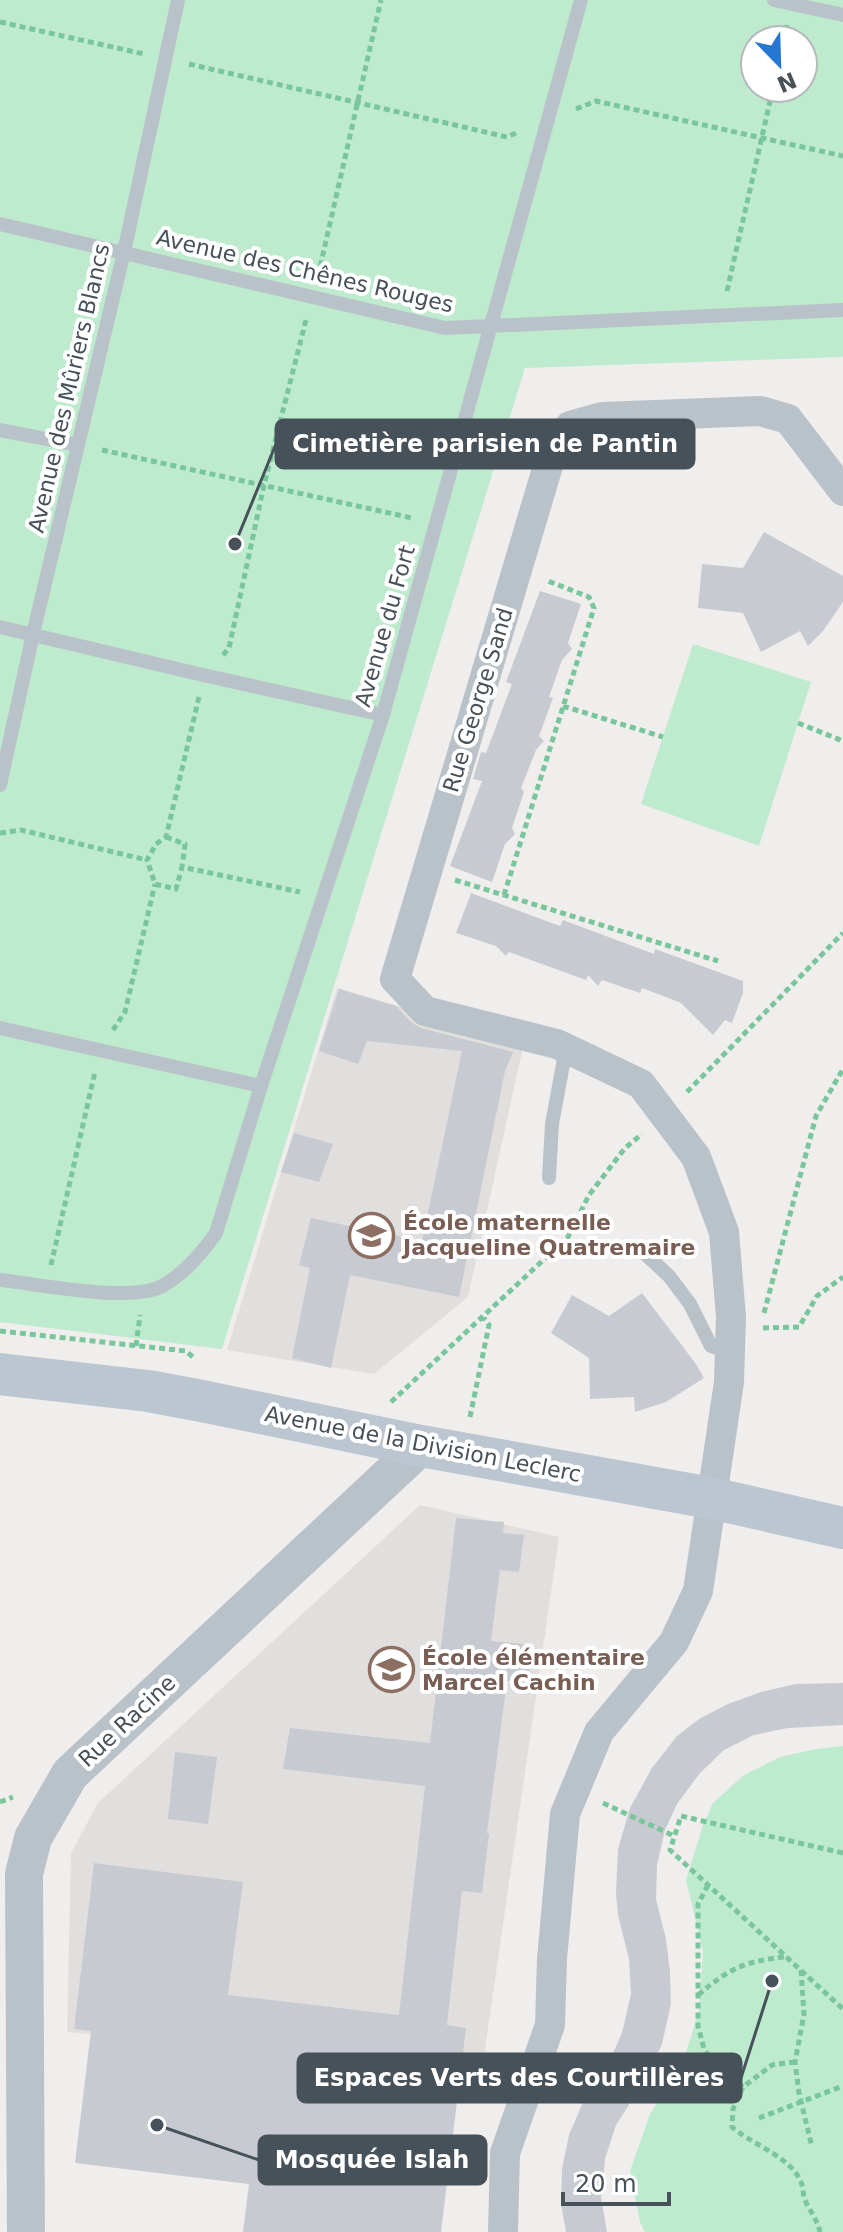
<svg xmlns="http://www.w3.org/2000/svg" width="843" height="2232" font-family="'DejaVu Sans',sans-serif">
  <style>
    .education { fill: #e1dede }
    .green { fill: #beebce; fill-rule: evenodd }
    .building { fill: #c7cad0 }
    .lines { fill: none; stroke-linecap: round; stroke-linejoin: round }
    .path { stroke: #79c69d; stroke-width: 5; stroke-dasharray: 6 4; stroke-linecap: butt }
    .service { stroke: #bac2c9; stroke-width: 14 }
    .minor { stroke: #bac2c9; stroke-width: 30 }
    .tertiary { stroke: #bac2c9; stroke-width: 38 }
    .secondary { stroke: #bcc6d0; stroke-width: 42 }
    .labels { text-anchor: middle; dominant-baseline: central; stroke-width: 8; stroke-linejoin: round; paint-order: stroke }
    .street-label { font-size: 22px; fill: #475159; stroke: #fff }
    .education-label { font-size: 22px; font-weight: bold; fill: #785e54; stroke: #fff; text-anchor: start }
    .leader { fill: none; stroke: #475159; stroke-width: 3 }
    .callout-dot { fill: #475159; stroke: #fff; stroke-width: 3 }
    .callout { fill: #475159; stroke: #475159; stroke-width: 3 }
    .callout-label { font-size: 24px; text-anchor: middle; font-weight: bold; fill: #fff }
  </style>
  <rect width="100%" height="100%" fill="#f0eded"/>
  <path class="education" d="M337 988 524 1043 468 1297 374 1374 227 1350Z
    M420 1505 559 1537 482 2070 67 2032 71 1853 98 1803Z"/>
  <path class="green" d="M0 0H843V357L525 368 222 1349 0 1322ZM755 40H803V88H755Z
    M693 644 811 682 759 846 641 804Z
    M843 1746V2232H645L640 2222 630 2171 650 2114 682 2065 699 2011 703 1951 686 1880 703 1825 713 1803 744 1775 780 1757 816 1749Z"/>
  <path class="building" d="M764 532 843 576V602L823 631 808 646 800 631 761 652 743 613 698 608 702 564 743 568Z
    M540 591 581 604 568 643 572 649 562 660 549 697 553 698 539 736 544 741 536 750 521 788 524 792 512 828 515 834 505 844 492 882 450 866 482 781 473 779 481 752 486 753 512 684 506 682Z
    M471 893 560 926 563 920 654 954 655 949 743 981V993L732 1023 725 1020 713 1035 681 1003 671 999 642 988 640 993 602 980 598 986 588 975 586 980 509 952 506 956 496 946 456 933Z
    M339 989 396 1006 412 1023 421 1028 513 1052 505 1071 459 1297 350 1275 331 1368 292 1358 310 1268 299 1265 311 1218 422 1241 462 1051 367 1041 358 1064 319 1051Z
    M294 1133 333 1144 319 1182 281 1172Z
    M642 1293 696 1364 704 1378 666 1402 635 1412 634 1397 590 1399 589 1358 551 1333 572 1295 609 1316Z
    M456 1518 504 1522 503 1533 524 1535 519 1572 500 1570 491 1641 533 1645 528 1682 507 1681 487 1833 489 1834 482 1893 462 1891 447 2025 466 2028 441 2232H243L249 2184 75 2163 91 2031 74 2029 94 1863 243 1882 228 1995 399 2015 425 1786 283 1769 290 1728 430 1743Z
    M843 1683V1725L788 1728 754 1735 724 1750 700 1773 677 1804 665 1830 657 1865 656 1899 666 1939 670 1971 671 2004 662 2044 645 2080 616 2125 605 2159 601 2197 607 2232H566L561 2204 562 2169 569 2135 584 2100 609 2062 622 2033 631 1994 629 1959 618 1915 616 1894 618 1849 630 1808 652 1768 677 1736 699 1719 728 1704 761 1692 796 1684Z
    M175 1752 217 1757 208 1824 168 1819Z"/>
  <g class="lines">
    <path class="path" d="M0 22 144 54
      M784 40 787 25
      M189 64 507 137 518 132
      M576 109 596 101 843 156
      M318 276 381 0
      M727 291 773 88
      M102 450 412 518
      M223 655 229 648 264 485 306 320
      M199 697 166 837 156 844 147 860 155 884 176 889 182 867 300 892
      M563 706 663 737
      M798 723 843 741
      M0 833 21 830 147 860
      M166 837 185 844 182 867
      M455 880 718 961
      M504 895 594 608 589 597 548 581
      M113 1030 125 1012 155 884
      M687 1092 843 933
      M51 1265 95 1072
      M764 1313 816 1116 843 1069
      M763 1328 799 1327 817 1296 843 1277
      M0 1331 186 1351 195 1359
      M136 1346 140 1315
      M391 1402 568 1237 589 1195 625 1148 642 1134
      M470 1417 489 1325 484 1318
      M0 1802 13 1797
      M603 1803 674 1836
      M843 1853 681 1816 670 1850 843 2009
      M708 1885 698 1904V2026L704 2049 715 2066 743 2087
      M801 1970 804 2014 795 2062 799 2093 812 2147
      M698 1995C729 1969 744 1961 785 1957
      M795 2062 772 2065 743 2087 733 2109 732 2127C751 2144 789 2156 800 2180 803 2185 803 2192 804 2198 809 2210 817 2219 820 2232
      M759 2118 843 2086"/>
    <path class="service" d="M774 0 843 15
      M0 224 445 328 843 310
      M0 430 78 445
      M0 627 203 675 383 715
      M0 785 33 634 124 252 178 0
      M0 1028 261 1086
      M549 1178 552 1124 566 1048
      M623 1248 644 1253 669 1276 690 1304 711 1346 730 1353
      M0 1280C39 1284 133 1304 164 1285 185 1273 202 1253 216 1233L261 1086 383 715 581 0"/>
    <path class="minor" d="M503 2232 505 2153 550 2025 552 1959 565 1814 599 1732 674 1642 698 1591 729 1382 731 1317 724 1232 696 1157 641 1084 557 1044 425 1011 395 979 553 449 570 426 602 417 760 411 788 419 843 491"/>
    <path class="tertiary" d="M26 2232 24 1874 33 1838 70 1774 421 1446"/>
    <path class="secondary" d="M0 1374 148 1391 202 1401 421 1446 711 1498 843 1528"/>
  </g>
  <defs>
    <symbol id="school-ring" viewBox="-11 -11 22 22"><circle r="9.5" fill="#fff" stroke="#8d6e63" stroke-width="1.5"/><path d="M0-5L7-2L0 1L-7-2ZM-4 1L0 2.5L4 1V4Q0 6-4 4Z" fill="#8d6e63"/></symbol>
  </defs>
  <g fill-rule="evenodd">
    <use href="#school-ring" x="346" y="1210" width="51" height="51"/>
    <use href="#school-ring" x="366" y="1644" width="51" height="51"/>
  </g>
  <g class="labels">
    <g class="street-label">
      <text transform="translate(305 271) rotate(13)">Avenue des Chênes Rouges</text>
      <text transform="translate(69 388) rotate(-77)">Avenue des Mûriers Blancs</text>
      <text transform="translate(385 626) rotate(-74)">Avenue du Fort</text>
      <text transform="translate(478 700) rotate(-73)">Rue George Sand</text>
      <text transform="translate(423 1444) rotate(11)">Avenue de la Division Leclerc</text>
      <text transform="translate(127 1721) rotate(-43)">Rue Racine</text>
    </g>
    <g class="education-label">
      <text x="403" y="1222">École maternelle<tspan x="403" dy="25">Jacqueline Quatremaire</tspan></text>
      <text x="422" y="1657">École élémentaire<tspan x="422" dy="25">Marcel Cachin</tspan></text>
    </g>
  </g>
  <path class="leader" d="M235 544L276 444M772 1981L741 2078M157 2125L259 2160"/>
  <g class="callout-dot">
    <circle cx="235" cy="544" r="8"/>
    <circle cx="772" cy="1981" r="8"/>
    <circle cx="157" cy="2125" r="8"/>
  </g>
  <g class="callout">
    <rect x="276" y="420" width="418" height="48" rx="8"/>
    <rect x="298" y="2054" width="443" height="48" rx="8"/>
    <rect x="259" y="2136" width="227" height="48" rx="8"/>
  </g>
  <g class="callout-label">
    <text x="485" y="452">Cimetière parisien de Pantin</text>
    <text x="519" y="2086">Espaces Verts des Courtillères</text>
    <text x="372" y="2168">Mosquée Islah</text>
  </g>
  <g transform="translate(779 64) rotate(157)"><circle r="38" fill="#ffffff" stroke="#b5b9bd" stroke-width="2"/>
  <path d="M0-6L14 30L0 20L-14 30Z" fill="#2677d1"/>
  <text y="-12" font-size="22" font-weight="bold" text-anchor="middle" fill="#475159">N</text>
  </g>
  <path d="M563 2192v12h106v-12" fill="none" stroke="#475159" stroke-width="4"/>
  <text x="575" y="2192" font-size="24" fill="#475159" stroke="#ffffff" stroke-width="6" paint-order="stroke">20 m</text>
</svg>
